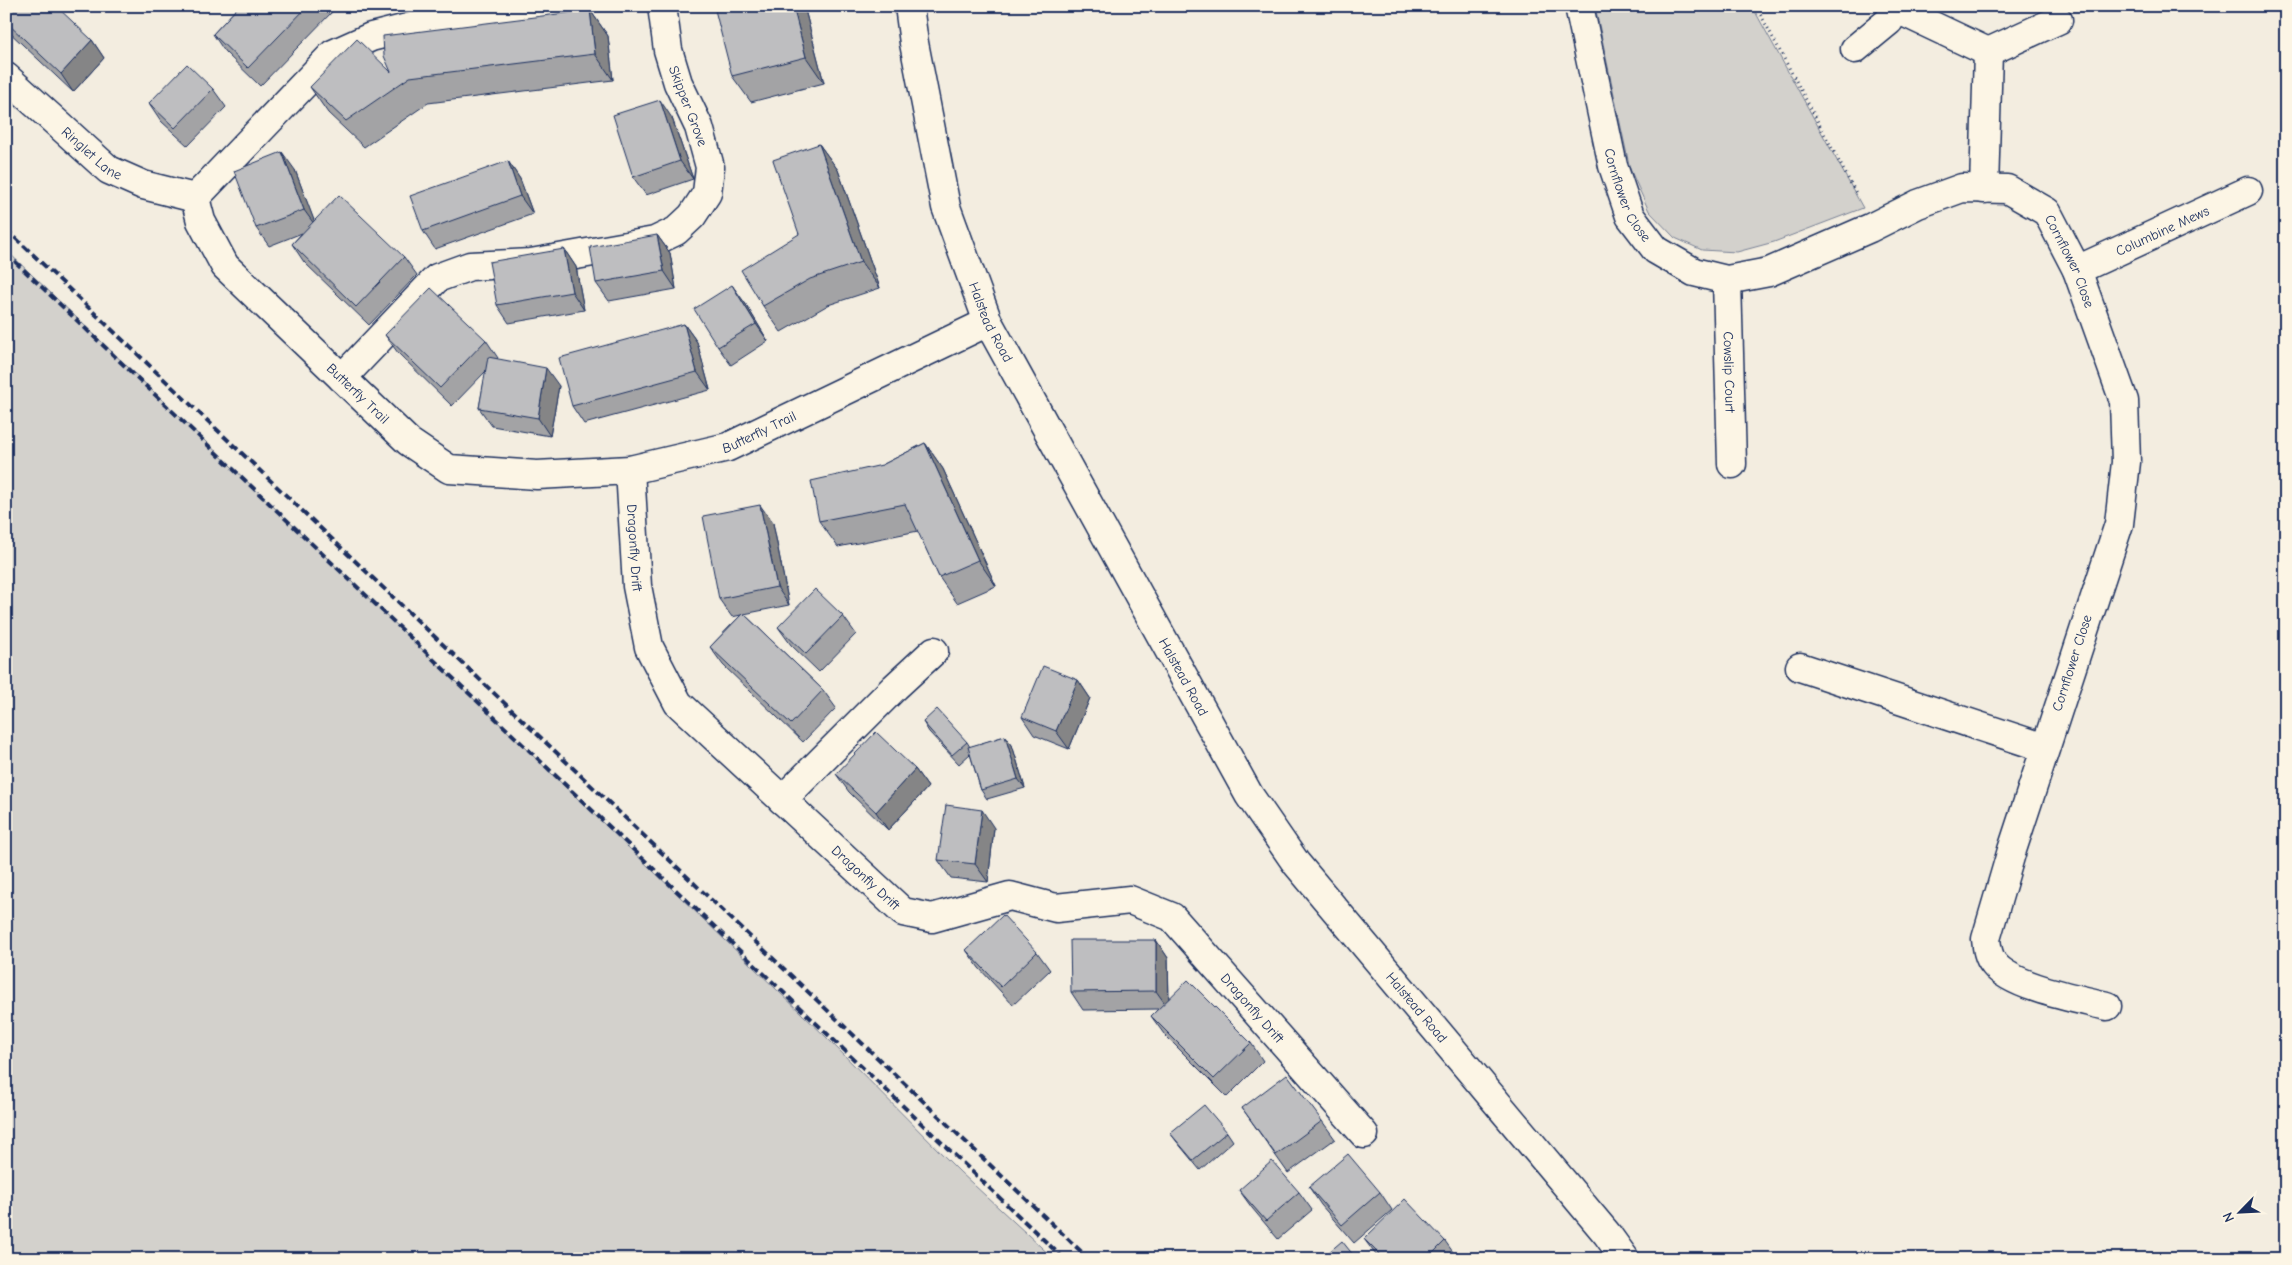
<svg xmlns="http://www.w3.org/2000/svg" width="2292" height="1265" font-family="'Comic Neue',sans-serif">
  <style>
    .green { fill: #d3d1cc; stroke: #778095 }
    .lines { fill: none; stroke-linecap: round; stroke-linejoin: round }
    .minor-casing { stroke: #1b2f5e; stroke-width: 31 }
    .path { stroke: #1b2f5e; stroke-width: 3; stroke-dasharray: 1 4; stroke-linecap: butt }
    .minor { stroke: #fcf5e5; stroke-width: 28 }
    .rail { stroke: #1b2f5e; stroke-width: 4; stroke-dasharray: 8 4; stroke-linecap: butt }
    .wall { fill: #a3a3a5; stroke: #1b2f5e }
    .shaded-wall { fill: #858586; stroke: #1b2f5e }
    .building { fill: #bebec0; stroke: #1b2f5e }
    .labels { text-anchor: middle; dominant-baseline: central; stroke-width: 5; stroke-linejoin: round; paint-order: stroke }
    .street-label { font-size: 14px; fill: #1b2f5e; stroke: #fcf5e5 }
  </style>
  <rect width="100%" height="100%" fill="#f3ede0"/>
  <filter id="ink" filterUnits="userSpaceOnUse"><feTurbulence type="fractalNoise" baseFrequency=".02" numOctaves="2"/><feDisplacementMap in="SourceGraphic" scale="10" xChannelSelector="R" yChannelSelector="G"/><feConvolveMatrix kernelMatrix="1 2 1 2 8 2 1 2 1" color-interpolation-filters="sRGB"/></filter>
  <g filter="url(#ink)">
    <path class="green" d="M1595 6H1752L1863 208 1774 242 1737 252 1702 250 1675 238 1649 211 1630 169Z
      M6 250 825 1036 960 1172 1054 1259H6Z"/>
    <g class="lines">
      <defs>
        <g id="minor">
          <path id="s1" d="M559 6 431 22 371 37 333 54 195 198 201 221 225 266 409 442 449 469 537 475 630 470 728 447 988 322"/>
          <path id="s2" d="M909 6 914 43 946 207 988 322 1249 795 1296 863 1607 1234 1625 1259"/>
          <path id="s3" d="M1579 6 1613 166 1630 216 1656 250 1694 272 1727 280 1769 272 1870 228 1918 204 1962 188 2007 189 2047 212 2077 270 2124 401 2126 462 2119 524 2012 850 1986 939C1987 948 1988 957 1994 964 2012 987 2079 999 2107 1006"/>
          <path d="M1895 8 1988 52"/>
          <path d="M1855 49 1889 21 1896 6"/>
          <path id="s4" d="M6 77 109 170 143 185 195 198"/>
          <path d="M1984 189 1988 52 2058 20"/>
          <path id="s5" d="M2077 270 2248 191"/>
          <path id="s6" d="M1727 280 1732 464"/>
          <path d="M342 378 437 278 470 266 531 263 655 241 676 231 692 216 707 193 710 167 699 127 678 83 668 50 662 6"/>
          <path id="s7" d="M630 470 637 586 649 647 678 703 903 912 932 918 1010 896 1056 908 1130 900 1172 917 1364 1134"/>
          <path d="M1800 667 2045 748"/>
          <path d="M782 800 895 687 934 651"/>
        </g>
      </defs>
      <use href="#minor" class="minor-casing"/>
      <path class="path" d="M1756 6 1857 195"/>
      <use href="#minor" class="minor"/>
      <path class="rail" d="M6 229 1089 1259
        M6 253 1064 1259"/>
    </g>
    <path class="wall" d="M6 6 92 40 104 58 73 92 6 29Z
      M239 6H329L333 11 260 86 225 52 213 34Z
      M804 6 824 83 751 102 732 76Z
      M590 10 608 36 613 80 428 103 364 147 328 113 310 87 391 72Z
      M213 89 226 107 188 146 161 121 149 103Z
      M672 118 693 179 646 195 633 177Z
      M819 144 838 170 880 288 828 305 781 332 763 306 799 234Z
      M508 161 520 179 533 214 435 249 423 231Z
      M295 170 314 221 404 257 417 275 369 325 304 262 292 244 302 233 269 246 256 228Z
      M657 235 670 253 676 289 609 301 596 283Z
      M564 249 576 267 584 310 509 323 497 305Z
      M745 303 768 341 731 365 718 347Z
      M684 324 697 342 710 390 584 424 572 406Z
      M385 335 486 340 498 358 497 359 559 386 550 436 492 426 479 408 486 371 452 406 398 353Z
      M925 443 943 469 996 586 957 603 939 577 918 531 838 547 819 521 882 465Z
      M773 523 789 605 744 614 823 690 836 708 803 742 723 665 710 647 741 615 732 617 719 599Z
      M843 616 856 634 819 672 791 645 778 627Z
      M1078 680 1090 698 1069 749 1034 735 1022 717Z
      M923 722 967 742 970 747 1005 736 1012 745 1025 788 987 799 981 790 970 754 959 764 929 732Z
      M915 769 928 787 888 830 849 792 836 774Z
      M994 828 988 882 951 878 938 860Z
      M1156 940 1168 958 1169 999 1251 1043 1263 1061 1227 1097 1164 1034 1151 1016 1158 1009 1083 1010 1071 992Z
      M966 950 1037 952 1050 970 1013 1005 979 968Z
      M1242 1108 1322 1121 1335 1139 1288 1173Z
      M1227 1132 1233 1141 1200 1170 1177 1142 1170 1133Z
      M1309 1187 1380 1192 1392 1210 1354 1243 1321 1205Z
      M1239 1190 1299 1192 1312 1210 1278 1239 1252 1208Z
      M1364 1239 1445 1241 1458 1259H1379Z"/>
    <path class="shaded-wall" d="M793 6H804L824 83 806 57Z
      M590 10 608 36 613 80 595 54Z
      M92 40 104 58 73 92 61 74Z
      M660 100 672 118 693 179 680 161Z
      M819 144 838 170 880 288 861 262Z
      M282 152 295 170 317 228 304 210Z
      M508 161 520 179 533 214 520 196Z
      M657 235 670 253 676 289 664 271Z
      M564 249 576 267 584 310 572 292Z
      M732 285 745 303 768 341 756 324Z
      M684 324 697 342 710 390 697 372Z
      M546 368 559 386 550 436 538 418Z
      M925 443 943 469 996 586 978 560Z
      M760 505 773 523 789 605 777 587Z
      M1078 680 1090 698 1069 749 1056 731Z
      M1005 736 1012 745 1025 788 1018 779Z
      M915 769 928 787 888 830 876 812Z
      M982 810 994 828 988 882 975 864Z
      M1156 940 1168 958 1169 1009 1156 991Z"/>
    <path class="building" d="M6 6H56L92 40 61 74 6 22Z
      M239 6H308L248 68 213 34Z
      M714 6H793L806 57 732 76Z
      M590 10 595 54 410 77 346 121 310 87 357 39 391 72 384 56 383 36Z
      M187 64 213 89 175 128 149 103Z
      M660 100 680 161 633 177 613 115Z
      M819 144 861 262 810 279 763 306 741 270 799 234 773 160Z
      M282 152 304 210 256 228 234 171Z
      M508 161 520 196 423 231 410 196Z
      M339 195 404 257 356 307 292 244Z
      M657 235 664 271 596 283 590 247Z
      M564 249 572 292 497 305 489 262Z
      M732 285 756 324 718 347 694 309Z
      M431 288 486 340 440 388 385 335Z
      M684 324 697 372 572 406 559 358Z
      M488 357 546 368 538 418 479 408Z
      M925 443 978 560 939 577 905 504 819 521 811 481 882 465Z
      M760 505 777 587 719 599 703 516Z
      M815 589 843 616 806 654 778 627Z
      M743 613 823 690 791 724 710 647Z
      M1043 666 1078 680 1056 731 1022 717Z
      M937 709 967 742 952 755 923 722Z
      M876 732 915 769 876 812 836 774Z
      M1005 736 1018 779 981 790 968 747Z
      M946 805 982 810 975 864 938 860Z
      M1003 915 1037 952 1001 987 966 950Z
      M1070 940H1156V991L1071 992Z
      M1188 980 1251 1043 1214 1079 1151 1016Z
      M1287 1074 1322 1121 1276 1155 1242 1108Z
      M1204 1105 1227 1132 1193 1160 1170 1133Z
      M1348 1154 1380 1192 1342 1225 1309 1187Z
      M1272 1161 1299 1192 1266 1221 1239 1190Z
      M1405 1199 1445 1241 1427 1259H1384L1364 1239Z
      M1342 1241 1354 1256 1352 1259H1321Z"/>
  </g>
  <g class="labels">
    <g class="street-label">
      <text transform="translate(688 106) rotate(69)">Skipper Grove</text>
      <text stroke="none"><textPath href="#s4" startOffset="115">Ringlet Lane</textPath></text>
      <text stroke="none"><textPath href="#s3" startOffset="196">Cornflower Close</textPath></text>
      <text stroke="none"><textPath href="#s5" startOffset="94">Columbine Mews</textPath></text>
      <text stroke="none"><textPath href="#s3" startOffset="736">Cornflower Close</textPath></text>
      <text stroke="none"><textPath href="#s2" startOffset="328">Halstead Road</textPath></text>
      <text stroke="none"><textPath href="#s6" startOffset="92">Cowslip Court</textPath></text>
      <text stroke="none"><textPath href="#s1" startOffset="691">Butterfly Trail</textPath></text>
      <text stroke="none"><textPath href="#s1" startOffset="1126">Butterfly Trail</textPath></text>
      <text stroke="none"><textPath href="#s7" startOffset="78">Dragonfly Drift</textPath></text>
      <text transform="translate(2072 663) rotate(-72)">Cornflower Close</text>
      <text stroke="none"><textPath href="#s2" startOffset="732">Halstead Road</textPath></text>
      <text stroke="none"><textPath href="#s7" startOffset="498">Dragonfly Drift</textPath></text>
      <text stroke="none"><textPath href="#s2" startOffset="1138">Halstead Road</textPath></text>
      <text stroke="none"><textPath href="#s7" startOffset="948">Dragonfly Drift</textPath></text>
    </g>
  </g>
  <rect width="2292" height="1265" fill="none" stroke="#fcf5e5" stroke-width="25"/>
  <rect x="12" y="12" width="2267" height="1240" fill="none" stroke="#1b2f5e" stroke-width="2" filter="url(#ink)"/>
  <g transform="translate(2240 1212) rotate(246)" stroke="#fcf5e5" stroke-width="4" paint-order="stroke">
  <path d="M0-4L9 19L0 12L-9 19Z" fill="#1b2f5e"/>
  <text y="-8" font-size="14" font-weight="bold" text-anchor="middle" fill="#1b2f5e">N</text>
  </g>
</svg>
